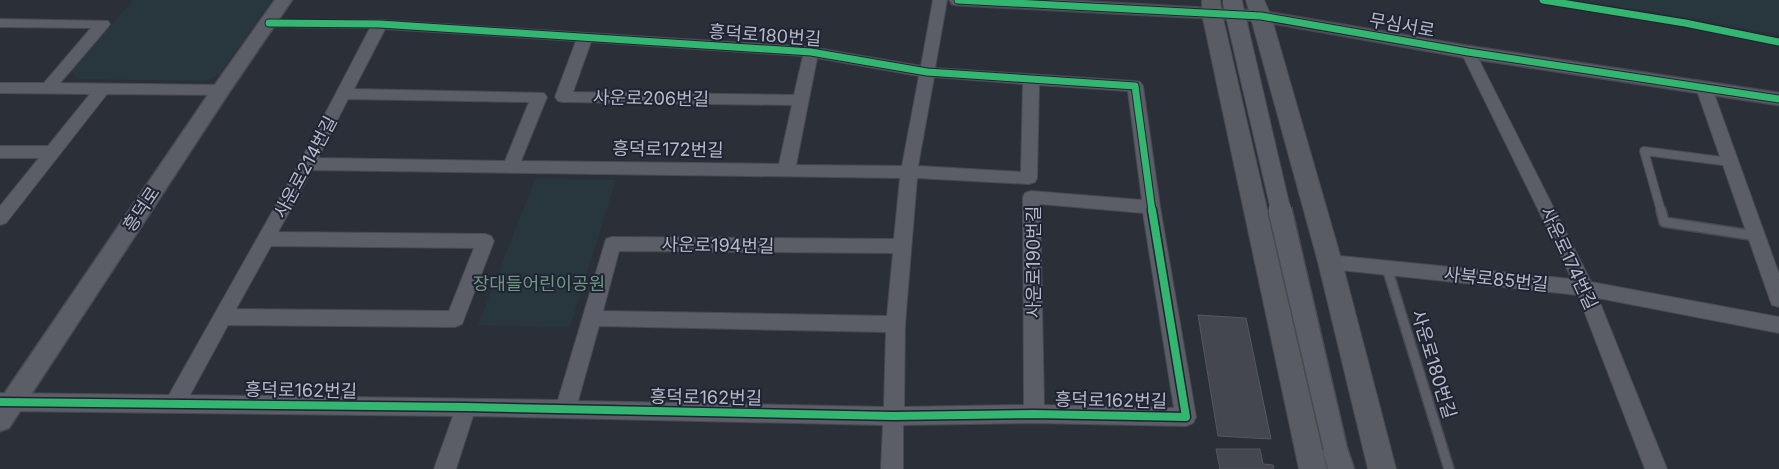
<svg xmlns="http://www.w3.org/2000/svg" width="1779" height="469" font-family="Inter,'Noto Sans KR',sans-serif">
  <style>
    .green { fill: #28373d }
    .building { fill: #44474f; stroke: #53575f }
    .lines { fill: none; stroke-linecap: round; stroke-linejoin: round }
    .service-far1-casing { stroke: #474a51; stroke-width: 10 }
    .service-casing { stroke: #474a51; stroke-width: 12 }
    .minor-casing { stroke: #474a51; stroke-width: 2 }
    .tertiary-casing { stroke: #474a51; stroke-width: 3 }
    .secondary-casing { stroke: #474a51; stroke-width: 2 }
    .service-far1 { stroke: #5b5e66; stroke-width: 8 }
    .service { stroke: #5b5e66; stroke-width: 9 }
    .minor { fill: #5b5e66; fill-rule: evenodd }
    .tertiary { fill: #5b5e66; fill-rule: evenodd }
    .secondary { fill: #5a5c64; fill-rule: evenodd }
    .tertiary-bridge-far1-casing { stroke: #474a51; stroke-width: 21; stroke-linecap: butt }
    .tertiary-bridge-casing { stroke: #474a51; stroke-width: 26; stroke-linecap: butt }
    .tertiary-bridge-far1 { stroke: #5b5e66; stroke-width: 19 }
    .tertiary-bridge { stroke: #5b5e66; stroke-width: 23 }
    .cycleway-far1-casing { stroke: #1f2333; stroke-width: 9 }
    .cycleway-casing { stroke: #1f2333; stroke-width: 11 }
    .cycleway-far1 { stroke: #33b770; stroke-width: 7 }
    .cycleway { stroke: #33b770; stroke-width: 8 }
    .labels { text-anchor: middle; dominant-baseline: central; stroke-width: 4; stroke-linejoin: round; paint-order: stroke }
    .street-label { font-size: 18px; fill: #b6bac8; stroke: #1f2333 }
    .park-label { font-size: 18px; fill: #6f9880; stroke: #1f2333 }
  </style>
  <rect width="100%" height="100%" fill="#2b2f38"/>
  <path class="green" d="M133 0H272L220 74 206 81 77 79 71 71Z
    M1577 0H1779V35L1660 13Z
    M535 179 616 180 570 327 478 325Z"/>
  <path class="building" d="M1198 315 1246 318 1271 439 1218 436Z
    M1216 449H1260L1263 464 1273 465 1274 469H1220Z"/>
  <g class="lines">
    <defs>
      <path id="service-far1" d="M1661 211 1644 151 1730 162"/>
      <path id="service" d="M1661 210 1664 222 1757 236
        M1387 268 1449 469"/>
      <path id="minor" d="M933 0H947L935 68 1135 81 1140 82 1143 86 1160 207 1196 417 1193 423 1186 426 1034 423 903 425V469H881L883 425 473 416 456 469H434L453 416 0 411V393L169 395 299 164 370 28 269 27 264 26 262 23 264 20H380L811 47 921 66ZM385 29 576 41 555 97 558 101 563 102 792 105 779 164 521 161 547 97 544 93 354 89ZM591 42 803 56 794 95 573 92ZM817 58 919 76 902 166 796 165ZM934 77 1023 84 1021 172 918 166ZM1039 85 1128 91 1142 200 1031 191 1025 193 1023 197 1024 405 904 407 905 324 917 178 1029 184 1035 182 1037 178ZM348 99 529 102 505 161 318 158ZM312 170 900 178 894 239 612 237 606 239 558 400 190 395 228 325 455 327 462 324 494 241 491 236 485 234 278 232ZM1040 204 1143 213 1174 408 1044 405ZM271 246 474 248 449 311 236 309ZM619 251 893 253 887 316 603 311ZM599 326 886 332 884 407 578 401Z
        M0 19 108 21 110 24 108 27 60 83 221 85 226 86 229 90 226 94 221 95 107 94 6 223 0 225V206L39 158H0V146H48L90 94 0 93V83H44L91 28 0 27Z
        M1468 47 1473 49 1475 52 1591 282 1779 317V333L1598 298 1667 469H1645L1578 295 1330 269 1324 267 1321 262 1324 257 1330 255 1572 279 1461 52 1463 49Z
        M1704 83 1709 84 1712 88 1779 274V307L1772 305 1770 300 1696 88 1699 84Z"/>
      <path id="tertiary" d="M275 0H292L228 94 9 428 0 431V400L214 86Z
        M950 0H1057L1261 11 1468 46 1779 93V105L1468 58 1261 21 958 5 952 4Z
        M1335 436 1344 439 1354 469H1328L1322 447 1326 439Z"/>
      <path id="secondary" d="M1202 0H1220L1222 14 1327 469H1299L1202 14Z
        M1246 0H1264L1271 16 1342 262 1396 469H1368L1318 262Z"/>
    </defs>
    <use href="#service-far1" class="service-far1-casing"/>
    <use href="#service" class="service-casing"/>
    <use href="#minor" class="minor-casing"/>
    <use href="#tertiary" class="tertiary-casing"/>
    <use href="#secondary" class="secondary-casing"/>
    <use href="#service-far1" class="service-far1"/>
    <use href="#service" class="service"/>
    <use href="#minor" class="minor"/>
    <use href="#tertiary" class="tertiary"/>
    <use href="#secondary" class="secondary"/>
    <defs>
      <path id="tertiary-bridge-far1" d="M1232 0 1281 211"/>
      <path id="tertiary-bridge" d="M1280 210 1335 447"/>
    </defs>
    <use href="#tertiary-bridge-far1" class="tertiary-bridge-far1-casing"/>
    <use href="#tertiary-bridge" class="tertiary-bridge-casing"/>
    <use href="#tertiary-bridge-far1" class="tertiary-bridge-far1"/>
    <use href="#tertiary-bridge" class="tertiary-bridge"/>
    <defs>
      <path id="cycleway-far1" d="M958 0 1261 16 1468 52 1779 99
        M1543 0 1685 23 1779 42
        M269 23 380 24 811 52 927 72 1135 86 1152 211"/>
      <path id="cycleway" d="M0 402 466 407 893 416 1034 414 1186 417 1152 210"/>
    </defs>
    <use href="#cycleway-far1" class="cycleway-far1-casing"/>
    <use href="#cycleway" class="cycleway-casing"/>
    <use href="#cycleway-far1" class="cycleway-far1"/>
    <use href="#cycleway" class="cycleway"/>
  </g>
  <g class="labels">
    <g class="street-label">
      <text transform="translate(1402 25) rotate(10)">무심서로</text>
      <text transform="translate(765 35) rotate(4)">흥덕로180번길</text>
      <text transform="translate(651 98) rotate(1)">사운로206번길</text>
      <text transform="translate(668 149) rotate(1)">흥덕로172번길</text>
      <text transform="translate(305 167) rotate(-62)">사운로214번길</text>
      <text transform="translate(141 209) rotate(-56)">흥덕로</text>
      <text transform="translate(718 245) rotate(1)">사운로194번길</text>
      <text transform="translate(1569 258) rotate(65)">사운로174번길</text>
      <text transform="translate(1033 262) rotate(-90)">사운로190번길</text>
      <text transform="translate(1496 279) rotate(6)">사북로85번길</text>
      <text transform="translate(1434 364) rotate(73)">사운로180번길</text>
      <text transform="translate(301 390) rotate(1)">흥덕로162번길</text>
      <text transform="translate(706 397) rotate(1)">흥덕로162번길</text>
      <text transform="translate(1111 400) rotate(1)">흥덕로162번길</text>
    </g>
    <g class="park-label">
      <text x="539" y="283">장대들어린이공원</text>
    </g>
  </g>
</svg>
